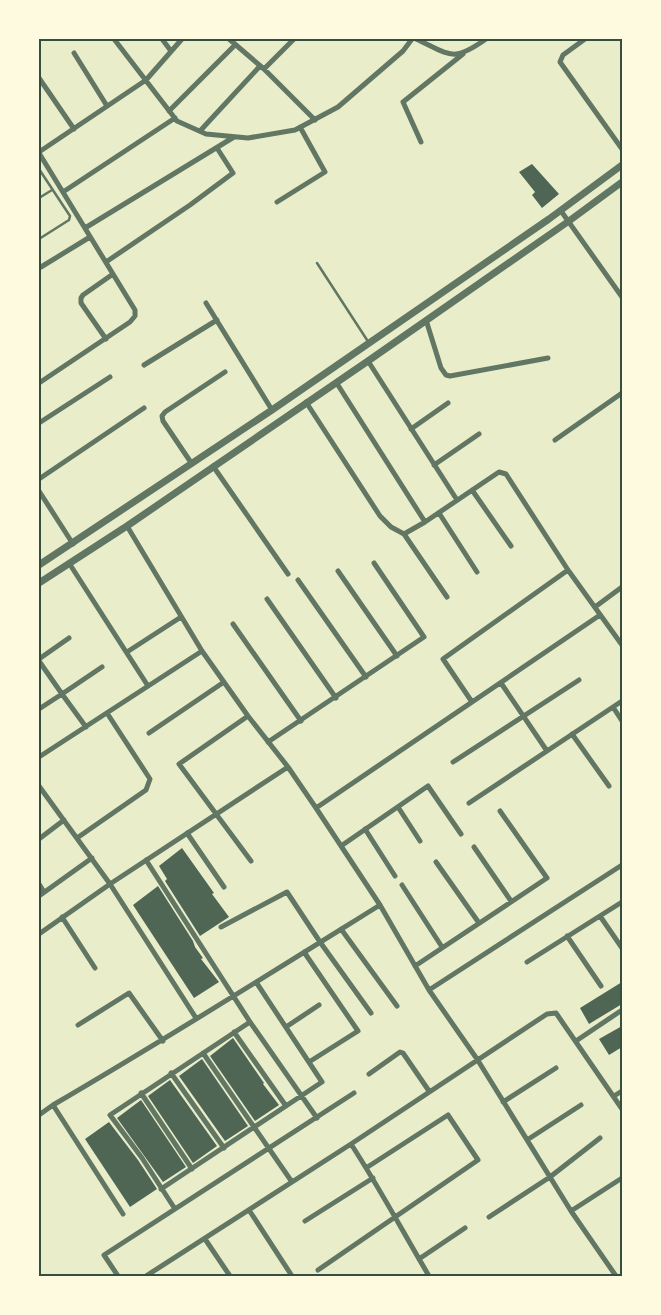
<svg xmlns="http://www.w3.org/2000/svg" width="661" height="1315" font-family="'DM Sans',sans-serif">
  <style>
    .building { fill: #4f6655 }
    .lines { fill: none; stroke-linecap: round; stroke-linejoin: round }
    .service { stroke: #617663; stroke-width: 2.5 }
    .minor { stroke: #617663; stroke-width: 5 }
    .tertiary { stroke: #617663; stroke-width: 7 }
    .neatline { fill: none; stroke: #344e41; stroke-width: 2 }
  </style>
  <rect width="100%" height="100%" fill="#e9edc9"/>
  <path class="building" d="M532 164 559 194 542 208 532 195 535 192 519 172Z
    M182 848 214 893 212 894 229 917 200 936 165 881 167 879 159 866Z
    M158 886 193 941 195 947 203 958 201 959 219 982 194 998 133 905Z
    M622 982V1004L589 1024 580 1008Z
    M622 1026V1047L609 1055 599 1039Z
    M233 1038 264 1083 263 1084 279 1105 255 1121 210 1056Z
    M202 1059 248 1126 225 1141 179 1076Z
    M170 1080 217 1146 193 1163 148 1096Z
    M141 1100 186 1167 163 1182 117 1118Z
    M109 1122 138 1160 157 1189 130 1207 85 1139Z"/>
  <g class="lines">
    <path class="service" d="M39 169 70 216 69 220 39 239
      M39 198 52 190
      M317 263 369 343"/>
    <path class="minor" d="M114 39 177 121 206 134 248 138 295 130 338 107 403 51 412 39
      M162 39 171 51
      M229 39 264 69 294 39
      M416 39C451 55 452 63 486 39
      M585 39 563 55 560 62 622 149
      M74 53 107 106
      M264 69 315 120
      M39 78 74 129
      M169 111 235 45
      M200 131 260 66
      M421 142 403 102 463 54
      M39 152 146 80 182 39
      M39 153 135 310V316L130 322 39 383
      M63 192 175 118
      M277 202 325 172 300 127
      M561 211 622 297
      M85 228 234 137
      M106 262 190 205 233 173 217 148
      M41 267 90 237
      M206 303 272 410
      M426 320 441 368 446 375 450 376 548 358
      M106 339 81 303V298L83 295 113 274
      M368 361 457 500
      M144 365 217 320
      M336 382 425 522 499 472 506 474 568 570
      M306 402 380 516 391 527 404 534
      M39 423 110 377
      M411 429 448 403
      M555 440 622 393
      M192 464 163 421 162 416 165 412 225 372
      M434 465 479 434
      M213 466 288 574
      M39 479 144 408
      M472 490 511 546
      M39 491 73 544
      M439 513 477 572
      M425 522 404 534 447 597
      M127 526 202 651 248 716 288 767 316 808 380 905 429 990 477 1059 571 1211 616 1276
      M69 563 148 686
      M338 571 397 656
      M298 580 366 677
      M267 599 336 698
      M595 607 622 587
      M233 624 301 721
      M127 652 181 617
      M39 659 69 638
      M39 661 62 694 39 709
      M472 702 443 659 568 570 622 645
      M613 707 622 721
      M248 716 179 764 251 861
      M86 727 62 694 102 667
      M149 733 224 682
      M572 734 609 786
      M268 742 424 637 374 563
      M547 751 622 701
      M39 757 202 651
      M453 762 579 680
      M39 786 110 884 196 1018
      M469 803 547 751 501 683
      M398 807 420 841
      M316 808 600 615
      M365 829 395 876
      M187 833 224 887
      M77 838 146 790 150 779 107 713
      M39 839 64 820
      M341 846 428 786 461 834
      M474 847 511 901
      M146 860 250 1022 110 1115 142 1158 175 1209
      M436 862 479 923
      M39 884 44 892
      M402 885 442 947
      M39 896 92 858
      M600 916 622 948
      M62 917 95 968
      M221 927 287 892 320 942 371 1013
      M341 929 397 1006
      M39 934 110 884 288 767
      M567 936 601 986
      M304 952 358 1031 309 1062
      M527 962 622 902
      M415 966 547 878 500 811
      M429 990 622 865
      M250 1022 317 1118
      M78 1025 129 993 163 1041
      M286 1027 319 1005
      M234 1032 286 1106
      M576 1041 622 1010
      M203 1053 292 1182
      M171 1073 224 1148
      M369 1074 400 1052 403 1053 429 1091
      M141 1093 192 1169
      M614 1096 622 1091
      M503 1102 556 1068
      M53 1105 123 1214
      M39 1115 53 1105C163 1041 271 973 380 905
      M527 1140 581 1105
      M351 1144C379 1187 403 1232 429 1276
      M161 1189 322 1082 256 982
      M249 1210 292 1276
      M571 1211 622 1178
      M489 1217 550 1177 600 1138
      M305 1221 373 1178
      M205 1239 230 1276
      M419 1259 465 1228
      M318 1270 478 1160 448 1115 366 1168
      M118 1276 104 1255 354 1093
      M146 1276 351 1144 547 1014 556 1013 622 1109"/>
    <path class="tertiary" d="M39 565 272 410 549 219 622 165
      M39 583 127 526 368 361 569 221 622 182"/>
  </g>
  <rect width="661" height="1315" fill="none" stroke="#fefae0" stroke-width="80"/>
  <rect x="40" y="40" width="581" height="1235" class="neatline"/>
</svg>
